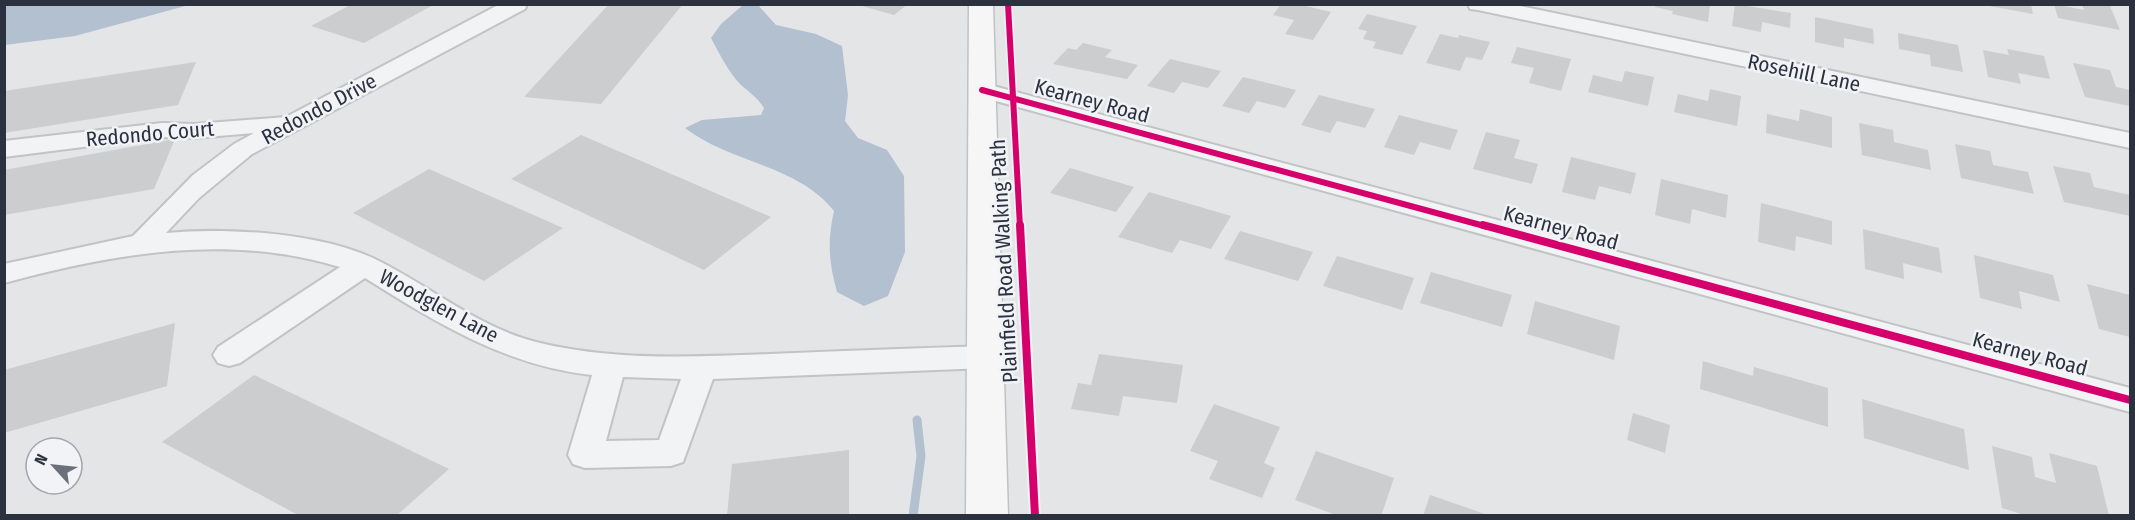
<svg xmlns="http://www.w3.org/2000/svg" width="2135" height="520" font-family="'Fira Sans Condensed',sans-serif">
  <style>
    .water { fill: #b3c0d0 }
    .lines { fill: none; stroke-linecap: round; stroke-linejoin: round }
    .stream { stroke: #b3c0d0; stroke-width: 9 }
    .building { fill: #cbcdcf }
    .minor-casing { stroke: #c1c3c5; stroke-width: 4 }
    .major-casing { stroke: #c0c2c5; stroke-width: 3 }
    .minor { fill: #f2f3f4; fill-rule: evenodd }
    .major { fill: #f6f6f6; fill-rule: evenodd }
    .cycleway-far1-casing { stroke: #f1f3f6; stroke-width: 9 }
    .cycleway-casing { stroke: #f1f3f6; stroke-width: 12 }
    .cycleway-far1 { stroke: #d6006c; stroke-width: 6 }
    .cycleway { stroke: #d6006c; stroke-width: 8 }
    .labels { text-anchor: middle; dominant-baseline: central; stroke-width: 5; stroke-linejoin: round; paint-order: stroke }
    .street-label { font-size: 21px; fill: #2b313f; stroke: #f1f3f6 }
  </style>
  <rect width="100%" height="100%" fill="#e3e5e7"/>
  <path class="water" d="M4 5 5 4 189 5 75 36 5 45Z
    M743 5H758L776 25 816 34 842 46 848 95 845 121 858 138 887 150 904 176 905 252 888 296 864 306 837 292C829 263 827 241 834 211 798 165 730 163 685 128L702 120 761 115 764 108C757 97 749 92 740 84 728 71 719 53 711 38L721 24Z"/>
  <g class="lines">
    <path class="stream" d="M913 516 921 456 917 420"/>
  </g>
  <path class="building" d="M352 4H435L364 43 311 26Z
    M609 4H683L601 104 524 97Z
    M855 4H908L894 15Z
    M1281 4H1297L1331 12 1313 40 1285 34 1294 20 1273 15Z
    M1655 4H1710L1708 22 1672 14 1673 11 1655 7Z
    M1735 4 1791 13 1790 28 1762 22 1761 32 1732 26Z
    M1989 4H2031L2033 14 1989 6Z
    M2054 4 2084 10 2082 5 2110 6 2120 30 2058 18Z
    M1367 14 1417 26 1402 55 1373 48 1376 42 1363 39 1367 31 1358 29Z
    M1815 17 1873 29 1874 44 1844 38V48L1815 42Z
    M1898 33 1958 45 1963 72 1931 66 1930 55 1899 49Z
    M1440 34 1458 38 1459 35 1490 42 1482 60 1466 57 1460 71 1426 63Z
    M1083 43 1112 50 1105 57 1138 65 1127 79 1053 64 1068 48 1076 50Z
    M1517 47 1571 59 1561 91 1529 83 1534 68 1511 63Z
    M2007 49 2044 56 2050 79 2018 73 2021 84 1988 77 1983 50 2009 55Z
    M1170 59 1221 71 1208 88 1182 82 1174 93 1147 86Z
    M196 62 178 105 4 133V91Z
    M2073 63 2110 70 2116 87 2130 90V106L2085 97Z
    M1625 71 1654 77 1648 106 1588 92 1593 75 1622 82Z
    M1243 77 1296 90 1285 108 1257 101 1249 113 1222 106Z
    M1710 89 1741 96 1737 126 1674 112 1678 94 1708 101Z
    M1319 95 1375 109 1365 128 1337 121 1330 133 1301 125Z
    M1800 109 1832 117V148L1766 133 1767 114 1799 121Z
    M1399 115 1458 130 1450 150 1420 142 1414 155 1384 147Z
    M1859 123 1893 130 1894 142 1928 150 1931 170 1862 155Z
    M1486 132 1520 140 1514 158 1538 164 1532 184 1473 169Z
    M581 135 771 217 704 270 511 179Z
    M175 139 154 189 4 215V170Z
    M1955 144 1990 151 1993 165 2028 172 2034 194 1961 178Z
    M1571 157 1636 173 1631 194 1599 186 1595 200 1562 192Z
    M2053 166 2090 173 2094 187 2130 195V216L2064 202Z
    M1070 168 1134 187 1116 212 1050 193Z
    M429 169 563 228 484 281 353 213Z
    M1661 179 1728 195 1726 218 1692 209 1690 224 1655 215Z
    M1149 192 1231 216 1211 249 1180 240 1172 253 1118 237Z
    M1761 203 1832 221V245L1796 236 1795 251 1758 242Z
    M1863 229 1939 248 1942 273 1903 263 1904 279 1865 269Z
    M1240 231 1313 252 1298 281 1224 259Z
    M1974 255 2053 275 2060 302 2019 291 2022 309 1980 298Z
    M1337 256 1414 278 1402 310 1323 286Z
    M1431 272 1512 295 1502 327 1420 303Z
    M2087 284 2130 295V337L2099 329Z
    M1535 301 1620 326 1614 360 1527 334Z
    M175 323 167 386 4 433V370Z
    M1099 354 1183 365 1177 403 1123 396 1119 416 1071 409 1078 383 1091 385Z
    M1703 361 1753 376 1754 367 1828 388V427L1700 389Z
    M254 375 449 469 396 516H300L162 442Z
    M1862 399 1964 429 1969 470 1864 438Z
    M1214 404 1280 427 1264 463 1275 468 1262 498 1209 479 1218 461 1190 451Z
    M1633 413 1670 425 1665 453 1627 440Z
    M1992 446 2032 457 2035 477 2056 483 2049 453 2097 466 2109 516H2028L2002 508Z
    M849 450V516H727L732 464Z
    M1316 451 1394 478 1381 516H1339L1295 500Z
    M1430 495 1488 515V516H1423Z"/>
  <g class="lines">
    <defs>
      <path id="minor" d="M500 4H527L525 9 252 154 199 198 166 233C227 227 324 233 379 261 431 287 478 327 536 342 612 361 692 357 770 354 842 351 915 348 987 346L998 349 1003 357 998 365 987 368 713 379 683 462 671 466 585 468 573 464 568 455 592 375C506 366 437 323 365 278L240 363 229 366 218 363 213 355 218 347 340 267C228 233 115 253 4 283V264L133 236 193 175 234 144 254 133 195 138 162 137 4 157V141L162 123 195 124 286 117ZM623 377 681 379 659 440 606 441Z
        M1468 4H1511L2130 133V148L1478 10 1470 9Z
        M982 83 2130 388V412L974 95 970 90 974 85Z"/>
      <path id="major" d="M969 4H993L1008 516H966Z"/>
    </defs>
    <use href="#minor" class="minor-casing"/>
    <use href="#major" class="major-casing"/>
    <use href="#minor" class="minor"/>
    <use href="#major" class="major"/>
    <defs>
      <path id="cycleway-far1" d="M1008 4 1020 227
        M982 90 1488 227"/>
      <path id="cycleway" d="M1020 225 1035 516
        M1483 225 2130 400"/>
    </defs>
    <use href="#cycleway-far1" class="cycleway-far1-casing"/>
    <use href="#cycleway" class="cycleway-casing"/>
    <use href="#cycleway-far1" class="cycleway-far1"/>
    <use href="#cycleway" class="cycleway"/>
  </g>
  <g class="labels">
    <g class="street-label">
      <text transform="translate(1804 73) rotate(12)">Rosehill Lane</text>
      <text transform="translate(1092 101) rotate(15)">Kearney Road</text>
      <text transform="translate(319 109) rotate(-28)">Redondo Drive</text>
      <text transform="translate(150 134) rotate(-5)">Redondo Court</text>
      <text transform="translate(1561 228) rotate(15)">Kearney Road</text>
      <text transform="translate(1004 261) rotate(-93)">Plainfield Road Walking Path</text>
      <text transform="translate(439 306) rotate(28)">Woodglen Lane</text>
      <text transform="translate(2030 354) rotate(15)">Kearney Road</text>
    </g>
  </g>
  <rect width="2135" height="520" fill="none" stroke="#2b313f" stroke-width="12"/>
  <g transform="translate(54 466) rotate(297)"><circle r="28" fill="#f1f3f6" stroke="#a2a5ad" stroke-width="1.5"/>
  <path d="M0-4.5L10 22L0 15L-10 22Z" fill="#6b707a"/>
  <text y="-9" font-size="16" font-weight="bold" text-anchor="middle" fill="#2b313f">N</text>
  </g>
</svg>
